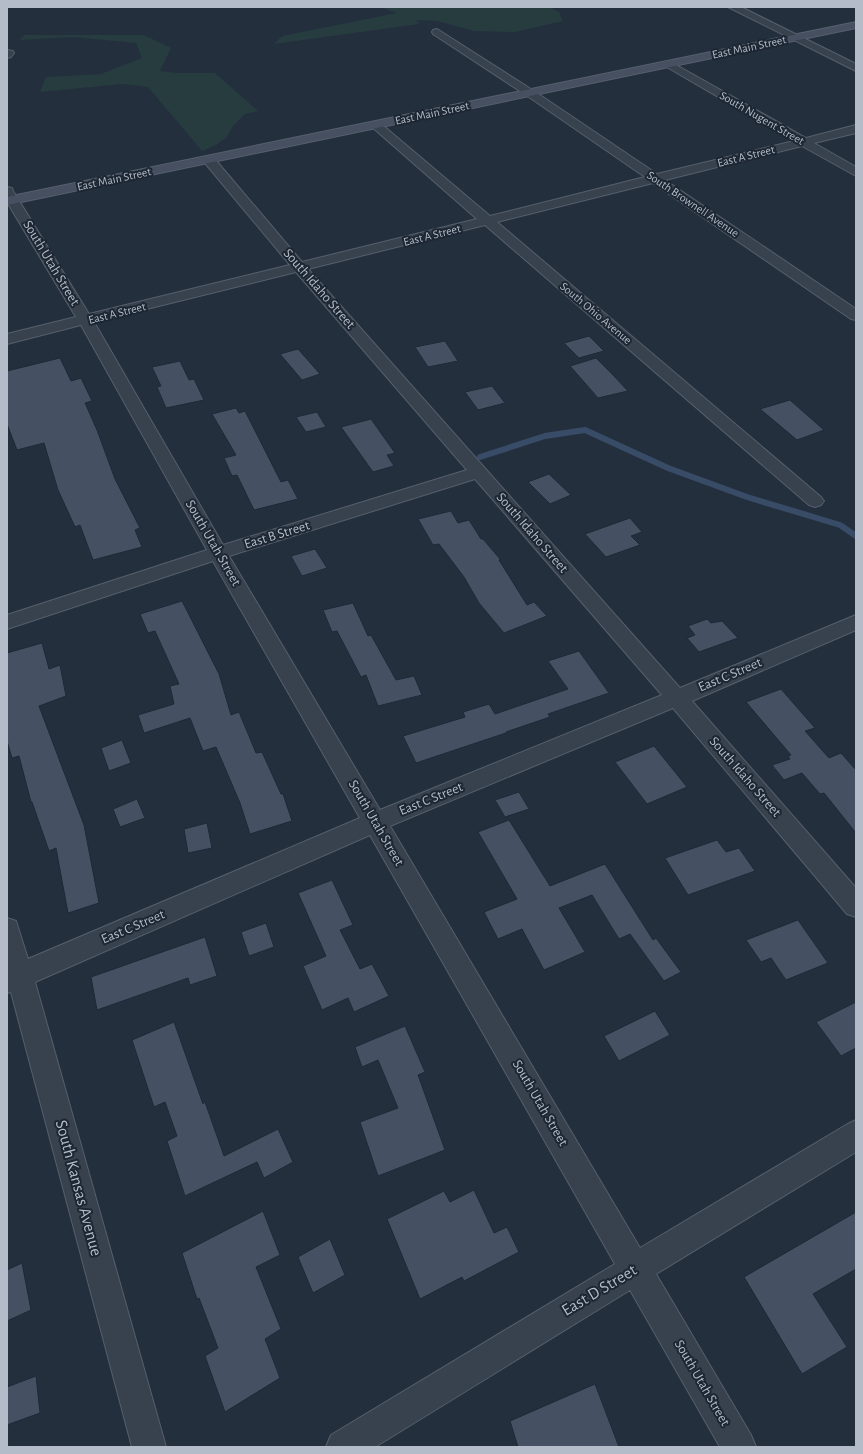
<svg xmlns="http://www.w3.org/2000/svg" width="863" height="1454" font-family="'Alegreya Sans',sans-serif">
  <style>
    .green { fill: #263c3f }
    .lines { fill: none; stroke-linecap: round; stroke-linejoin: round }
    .stream { stroke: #394c67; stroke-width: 6 }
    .building { fill: #455162; stroke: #1f2835 }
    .street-casing { stroke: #565f6c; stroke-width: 2 }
    .secondary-casing { stroke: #565f6c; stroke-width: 2 }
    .street { fill: #38414e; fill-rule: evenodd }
    .secondary { fill: #465061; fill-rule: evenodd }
    .labels { text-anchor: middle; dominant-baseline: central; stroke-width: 4; stroke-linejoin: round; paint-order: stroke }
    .far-street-label { font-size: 12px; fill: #b4bcc9; stroke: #1d2633 }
    .street-label { font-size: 14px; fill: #b4bcc9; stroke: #1d2633 }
    .near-street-label { font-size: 17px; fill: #b4bcc9; stroke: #1d2633 }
  </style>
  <rect width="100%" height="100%" fill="#242f3e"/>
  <path class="green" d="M380 7H550L559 12 563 21 515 32 474 31 437 21 416 20 419 24 274 44 282 36 397 13Z
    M24 35H144L171 48 160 71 176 73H215L258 111 245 114 233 126 227 137 216 145 202 151 148 87 122 84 40 92 46 77 101 74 142 58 136 43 73 37 20 40Z"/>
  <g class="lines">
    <path class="stream" d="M480 457 545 436 585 430 668 468 747 497 840 525 856 536"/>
  </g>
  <path class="building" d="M589 336 604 351 579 358 564 343Z
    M445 341 458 361 428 367 415 347Z
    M298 349 320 374 302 380 280 354Z
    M60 358 71 381 81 378 92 401 85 403 97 430 115 479 140 528 135 530 142 547 93 560 80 525 75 527 58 490 44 443 17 450 7 424V371Z
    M596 358 612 374 628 391 598 398 570 366Z
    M180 361 189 380 194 379 204 400 166 408 157 387 161 386 152 367Z
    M492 386 505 403 478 410 465 392Z
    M790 400 824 430 797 440 760 409Z
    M236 408 239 413 245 411 281 482 288 480 298 499 254 510 237 475 232 476 224 458 236 455 212 414Z
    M317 412 326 427 306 432 296 417Z
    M371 419 395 453 387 455 394 466 373 472 341 427Z
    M549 474 571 495 550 504 528 482Z
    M451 511 458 523 469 520 481 539H483L500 559 499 560 527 605 534 602 547 616 504 633 479 603 464 577 439 544 433 545 418 519Z
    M630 518 642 532 631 536 640 545 606 557 585 534Z
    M315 549 327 568 302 576 291 556Z
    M182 601 219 674 231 715 239 712 256 753 262 752 281 794H283L292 821 250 834 240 803 216 747 203 751 190 718 144 733 138 715 174 704 170 686 179 684 155 631 148 633 140 614Z
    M353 603 368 636 371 635 396 680 414 676 422 695 378 706 366 675 361 677 337 631 332 632 323 610Z
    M707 619 711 623 722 621 738 638 699 652 687 638 695 635 688 626Z
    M42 643 49 669 60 665 66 696 39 706 84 825 99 903 68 913 56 848 49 851 32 802H31L19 756 12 758 7 741V653Z
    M579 651 609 693 548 714 550 717 506 732V733L416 763 403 736 465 717 463 712 489 704 495 714 568 689 548 661Z
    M781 689 815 728 805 731 829 758 841 753 856 770V833L824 793 820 794 802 773 784 780 772 765 790 759 788 756 791 755 746 702Z
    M122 740 131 763 109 771 101 748Z
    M654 746 687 787 647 804 615 762Z
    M519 792 529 809 505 817 495 800Z
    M137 799 145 818 120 827 113 809Z
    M509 820 550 886 605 864 653 940 656 938 681 972 664 981 630 934 619 939 592 895 559 908 585 952 544 970 522 929 498 939 484 912 517 899 478 832Z
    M207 823 212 848 188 853 184 829Z
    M717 840 726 852 739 848 755 871 688 895 665 858Z
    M332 880 353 925 340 930 360 969 372 964 389 996 354 1012 348 998 322 1010 303 966 326 956 298 893Z
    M798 920 828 963 786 980 771 958 761 962 746 940Z
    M266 923 274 947 249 956 241 932Z
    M205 937 217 976 190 985 188 978 97 1010 91 977Z
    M856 1002V1048L841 1056 816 1022Z
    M655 1011 670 1035 619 1061 604 1036Z
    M174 1022 203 1104 205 1102 224 1156 278 1129 293 1162 264 1178 257 1162 185 1196 167 1141 177 1136 165 1102 154 1107 132 1040Z
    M405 1026 425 1072 418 1075 445 1150 378 1176 360 1122 398 1108 378 1060 362 1067 355 1047Z
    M474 1190 494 1233 507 1227 519 1252 464 1281 462 1277 420 1299 387 1219 444 1191 450 1202Z
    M263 1211 280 1255 256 1267 281 1329 265 1339 280 1378 225 1412 205 1356 218 1348 199 1298 197 1299 182 1253Z
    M856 1212V1269L813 1294 847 1347 802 1374 744 1277Z
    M330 1239 345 1275 313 1293 298 1257Z
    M22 1263 31 1310 7 1321V1270Z
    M36 1376 40 1413 7 1425V1387Z
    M595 1384 619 1447H518L510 1421Z"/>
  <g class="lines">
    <defs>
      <path id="street" d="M728 7H741L856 64V71Z
        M437 29 534 91 657 174 794 141 665 66 664 64 665 62 669 61 806 138 856 125V133L814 143 856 167V176L802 146 665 180 856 309V320L851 319 653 183 497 222 821 497 824 501 821 505 815 507 809 505 485 225 308 269 680 688 856 615V630L692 701 856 888V917L847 914 673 708 390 826 640 1248 846 1125 856 1120V1152L656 1274 751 1435 756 1447H720L630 1290 375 1447H326L331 1435 615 1264 370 835 35 982 166 1447H132L11 992 7 993V918L16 921 28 959 360 818 213 561 7 629V615L207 550 81 325 7 344V334L76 317 7 202V187L12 188 13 191 89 314 290 265 205 163 203 160 205 157H213L302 262 477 219 372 127 370 125 372 123H380L490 216 645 177 526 95 433 34 432 32 433 30ZM296 272 467 470 223 545 94 322ZM475 479 662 695 380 810 229 556Z
        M7 50 13 51 14 53 11 57 7 58Z"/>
      <path id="secondary" d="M856 22V28L7 205V197Z"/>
    </defs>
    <use href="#street" class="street-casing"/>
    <use href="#secondary" class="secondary-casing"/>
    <use href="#street" class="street"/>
    <use href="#secondary" class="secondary"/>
  </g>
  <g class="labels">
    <g class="far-street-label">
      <text transform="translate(749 47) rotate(-12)">East Main Street</text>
      <text transform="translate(432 113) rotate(-12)">East Main Street</text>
      <text transform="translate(762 118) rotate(30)">South Nugent Street</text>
      <text transform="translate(746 156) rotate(-14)">East A Street</text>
      <text transform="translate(114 179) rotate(-12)">East Main Street</text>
      <text transform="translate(693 204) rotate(34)">South Brownell Avenue</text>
      <text transform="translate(432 235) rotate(-14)">East A Street</text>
      <text transform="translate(117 313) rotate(-14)">East A Street</text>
      <text transform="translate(596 313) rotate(40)">South Ohio Avenue</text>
    </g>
    <g class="street-label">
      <text transform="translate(51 263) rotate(59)">South Utah Street</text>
      <text transform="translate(319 289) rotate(49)">South Idaho Street</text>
      <text transform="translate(532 533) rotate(49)">South Idaho Street</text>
      <text transform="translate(277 535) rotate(-17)">East B Street</text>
      <text transform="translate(213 543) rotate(60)">South Utah Street</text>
      <text transform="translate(730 675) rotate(-23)">East C Street</text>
      <text transform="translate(745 777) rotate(49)">South Idaho Street</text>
      <text transform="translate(431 799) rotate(-22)">East C Street</text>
      <text transform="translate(376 823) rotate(60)">South Utah Street</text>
      <text transform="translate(133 927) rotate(-23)">East C Street</text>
      <text transform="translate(540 1103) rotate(60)">South Utah Street</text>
      <text transform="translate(702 1383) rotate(60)">South Utah Street</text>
    </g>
    <g class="near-street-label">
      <text transform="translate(79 1188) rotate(75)">South Kansas Avenue</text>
      <text transform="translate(599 1290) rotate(-31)">East D Street</text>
    </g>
  </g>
  <rect width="863" height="1454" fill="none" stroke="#b4bcc9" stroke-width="16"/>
</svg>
